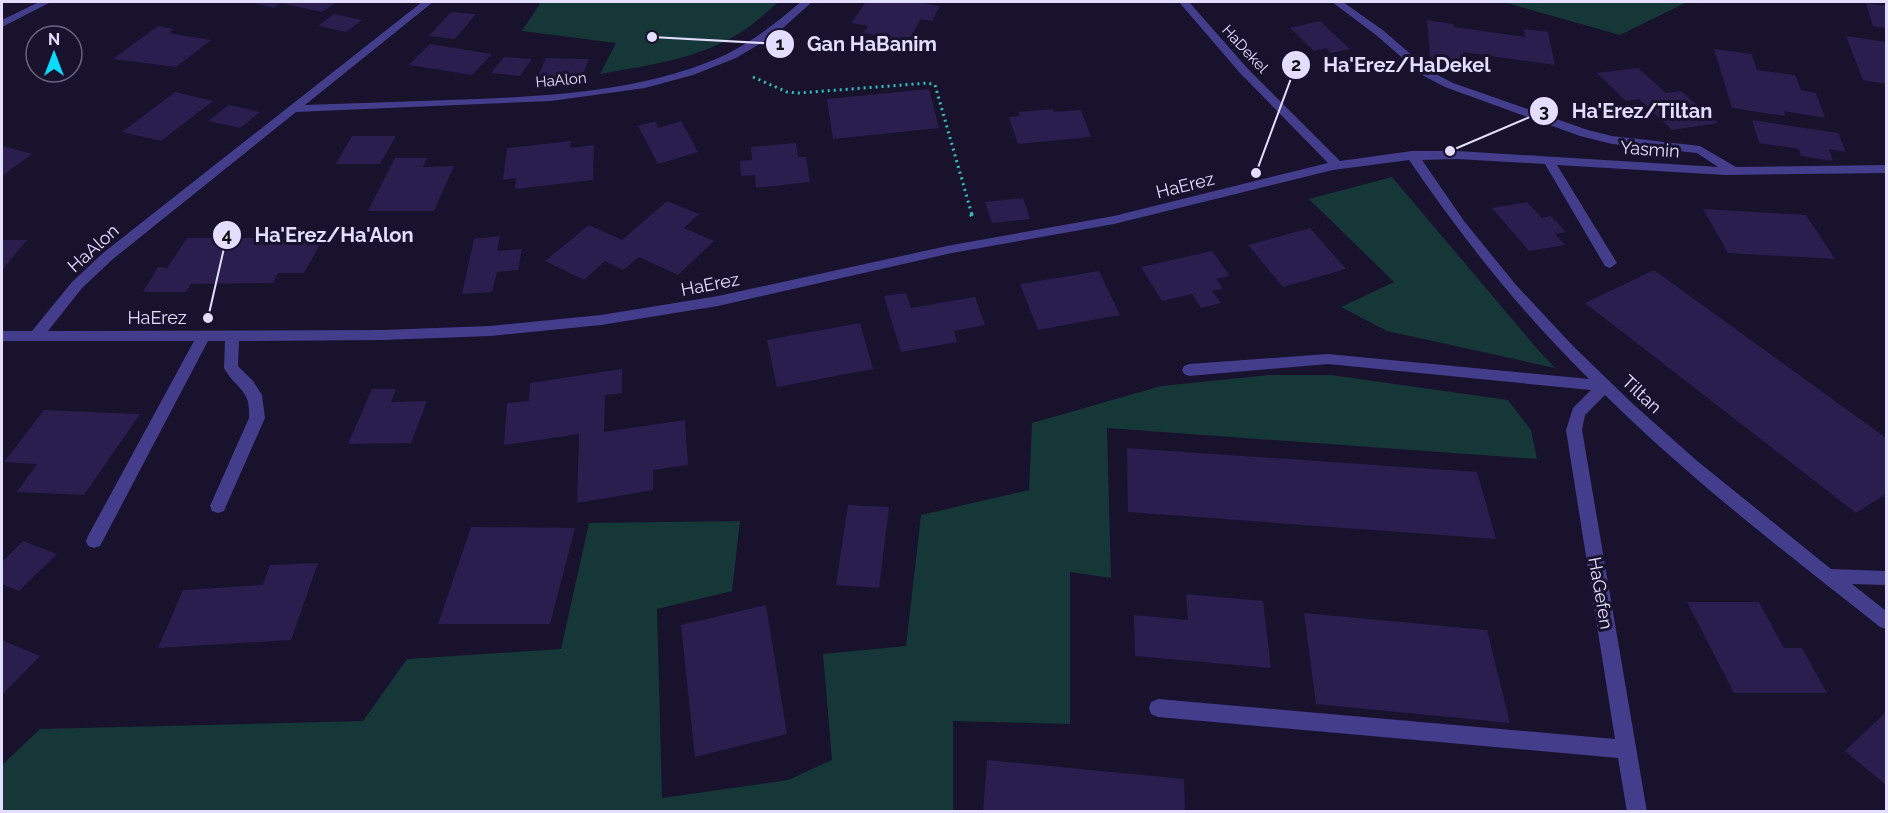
<svg xmlns="http://www.w3.org/2000/svg" width="1888" height="813" font-family="Raleway,sans-serif">
  <style>
    .green { fill: #153737 }
    .building { fill: #2a1e4e }
    .lines { fill: none; stroke-linecap: round; stroke-linejoin: round }
    .path-far1 { stroke: #31c0be; stroke-width: 3; stroke-dasharray: 2 4; stroke-linecap: butt }
    .path { stroke: #31c0be; stroke-width: 4; stroke-dasharray: 3 4.5; stroke-linecap: butt }
    .minor { fill: #443d8c; fill-rule: evenodd }
    .labels { text-anchor: middle; dominant-baseline: central; stroke-width: 6; stroke-linejoin: round; paint-order: stroke }
    .far-street-label { font-size: 15px; fill: #e3deff; stroke: #18122d }
    .street-label { font-size: 18px; fill: #e3deff; stroke: #18122d }
    .leader { fill: none; stroke: #e3deff; stroke-width: 2 }
    .callout-dot { fill: #e3deff; stroke: #18122d; stroke-width: 2 }
    .mark-label { font-size: 18px; text-anchor: middle; font-weight: bold; fill: #111 }
    .callout-label { font-size: 20px; text-anchor: middle; font-weight: bold; fill: #e3deff; stroke: #18122d; stroke-width: 6; stroke-linejoin: round; paint-order: stroke }
  </style>
  <rect width="100%" height="100%" fill="#18122d"/>
  <path class="green" d="M541 2H779C767 11 756 23 743 31 701 59 648 65 600 74L616 43 522 31Z
    M1503 2H1687L1620 35Z
    M1392 177 1539 351 1555 368 1387 331 1341 307 1394 282 1309 199Z
    M1269 375H1331L1508 400 1531 430 1537 459 1107 428 1111 578 1070 572V724L953 721V811H2V765L40 729 363 721 407 659 561 649 589 523 740 521 732 591 657 609 662 798 788 780 832 760 823 654 906 646 921 515 1029 490 1032 423 1161 386Z"/>
  <path class="building" d="M251 2H337L322 12 280 3 274 8Z
    M866 2H915L940 6 932 21 921 19 908 41 863 33 868 26 851 23Z
    M1866 3 1886 6V28L1873 26Z
    M451 12 476 14 455 39 429 36Z
    M334 14 362 20 346 32 318 26Z
    M1427 20 1453 24 1454 27 1525 37 1524 29 1548 32 1555 65 1463 52 1464 62 1430 57Z
    M1320 21 1350 49 1331 53 1326 48 1314 51 1290 28Z
    M158 26 174 29 169 33 211 40 176 67 113 59Z
    M1846 36 1886 42V84L1863 80Z
    M430 44 492 54 472 75 409 65Z
    M1714 49 1752 54 1757 70 1795 75 1801 90 1816 93 1825 118 1784 111 1785 116 1732 108Z
    M504 57 532 59 520 76 491 73Z
    M546 58 589 59 582 76H538Z
    M1638 68 1666 93 1681 91 1718 123 1672 130 1639 99 1626 101 1597 73Z
    M929 89 939 128 833 139 827 99Z
    M175 92 213 101 161 141 122 132Z
    M229 105 260 112 240 128 208 121Z
    M1053 109 1054 112 1081 110 1091 137 1018 144 1009 117 1020 116 1019 112Z
    M1752 120 1838 133 1846 152 1829 149 1833 161 1801 156 1799 149 1759 143Z
    M655 121 658 128 681 121 698 152 658 164 638 126Z
    M352 136H396L380 164H336Z
    M571 141 570 148 594 145 593 180 515 189 516 178 503 180 507 148Z
    M796 143 798 157H806L810 182 756 188 755 175 741 176 740 161 752 160 751 147Z
    M2 146 32 154 2 176Z
    M395 158H427L423 167 454 166 434 211H368Z
    M1023 198 1030 219 992 223 985 202Z
    M667 201 699 214 684 228 714 241 678 275 639 257 623 270 605 261 584 280 545 261 589 225 622 240Z
    M1527 202 1542 218 1551 216 1566 232 1555 234 1565 245 1529 251 1492 208Z
    M1703 209 1806 215 1835 259 1728 253Z
    M1310 228 1346 269 1283 287 1248 245Z
    M500 236 497 251 522 249 518 270 497 272 492 292 462 294 474 239Z
    M187 238H295L293 241 323 239 304 273H278L273 283 191 284 186 292H143L158 267 167 268Z
    M2 240H27L2 270Z
    M1212 251 1230 276 1216 279 1223 289 1212 291 1221 303 1201 308 1192 294 1162 301 1141 267Z
    M1654 270 1886 438V494L1856 513 1585 303Z
    M1099 271 1120 315 1038 330 1020 284Z
    M906 293 911 308 975 297 985 325 954 331 957 342 901 352 884 296Z
    M860 323 873 369 777 387 767 340Z
    M622 369V393L605 395 604 432 685 420 688 465 653 470V490L577 503 579 434 504 445 507 403 529 401 530 383Z
    M372 389H396L391 402 427 401 411 443 348 444Z
    M44 410 140 414 84 495 17 492 37 464 4 462Z
    M1127 448 1477 472 1496 539 1128 512Z
    M848 505 889 507 879 588 836 585Z
    M471 527 575 528 550 624H438Z
    M23 541 57 554 19 591 2 584V562Z
    M318 563 291 640 158 648 183 590 263 585 270 565Z
    M1186 594 1263 601 1271 668 1135 656 1134 615 1188 620Z
    M1687 602H1759L1784 648H1802L1827 693H1734Z
    M766 605 787 734 695 757 681 625Z
    M1304 613 1487 630 1510 723 1316 704Z
    M2 640 40 656 2 695Z
    M1886 712V785L1845 751Z
    M987 760 1184 779 1185 812H983Z"/>
  <g class="lines">
    <path class="path-far1" d="M753 77 787 92 799 93 928 83 935 85 972 215"/>
    <path class="path" d="M971 214 972 216"/>
    <path class="minor" d="M39 2H51L2 27V20Z
      M422 2H433L305 105C363 103 421 101 478 99 562 95 650 90 727 54 755 40 778 21 801 2H812L775 35 736 58 693 75 645 88 551 101 296 112 113 259 82 288 48 331 383 330 490 326 601 315 718 296 952 245 1114 216 1328 163 1240 73 1179 2H1189L1248 69 1340 161 1412 151H1457L1718 167 1697 153 1612 144 1580 136 1445 87 1422 75 1376 35 1332 2H1343L1384 31 1430 71 1453 83 1588 130 1612 136 1700 146 1736 167 1886 165V173L1725 175 1557 165 1617 263 1610 268 1605 266 1545 164 1457 159 1422 160 1464 221 1516 285 1573 346 1633 404 1696 460 1831 569 1886 571V585L1852 584 1886 611V629L1880 627C1786 553 1690 479 1605 395L1585 415 1582 430 1647 812H1627L1618 758 1158 717 1151 714 1149 708 1151 702 1158 699 1615 739 1566 430 1573 408 1591 390 1328 364 1189 376 1184 374 1182 370 1184 366 1189 364 1328 354 1589 379C1521 312 1463 239 1409 160L1333 170 1114 224 952 253 718 306 601 325 490 336 383 340 239 341 238 366 253 381 262 395 265 418 226 506 224 511 218 513 212 511 210 506 249 418C251 388 236 390 224 368L225 341H208L100 546 94 548 88 546 86 541 88 536 194 341H2V331H32L72 282 103 253Z"/>
  </g>
  <g class="labels">
    <g class="far-street-label">
      <text transform="translate(1245 49) rotate(47)">HaDekel</text>
      <text transform="translate(561 80) rotate(-5)">HaAlon</text>
    </g>
    <g class="street-label">
      <text transform="translate(1650 149) rotate(4)">Yasmin</text>
      <text transform="translate(1185 185) rotate(-14)">HaErez</text>
      <text transform="translate(93 248) rotate(-42)">HaAlon</text>
      <text transform="translate(710 284) rotate(-11)">HaErez</text>
      <text x="157" y="317">HaErez</text>
      <text transform="translate(1642 394) rotate(43)">Tiltan</text>
      <text transform="translate(1601 593) rotate(80)">HaGefen</text>
    </g>
  </g>
  <path class="leader" d="M652 37L780 44M1256 173L1296 65M1450 151L1544 111M208 318L227 235"/>
  <g class="callout-dot">
    <circle cx="652" cy="37" r="6"/>
    <circle cx="1256" cy="173" r="6"/>
    <circle cx="1450" cy="151" r="6"/>
    <circle cx="208" cy="318" r="6"/>
    <circle cx="780" cy="44" r="15"/>
    <circle cx="1296" cy="65" r="15"/>
    <circle cx="1544" cy="111" r="15"/>
    <circle cx="227" cy="235" r="15"/>
  </g>
  <g class="mark-label">
    <text x="780" y="50">1</text>
    <text x="1296" y="71">2</text>
    <text x="1544" y="117">3</text>
    <text x="227" y="241">4</text>
  </g>
  <g class="callout-label">
    <text x="872" y="51">Gan HaBanim</text>
    <text x="1407" y="72">Ha'Erez/HaDekel</text>
    <text x="1642" y="118">Ha'Erez/Tiltan</text>
    <text x="334" y="242">Ha'Erez/Ha'Alon</text>
  </g>
  <rect width="1888" height="813" fill="none" stroke="#e3deff" stroke-width="6"/>
  <g transform="translate(54 54)"><circle r="28" fill="#18122d" stroke="#696481" stroke-width="1.5"/>
  <path d="M0-4.5L10 22L0 15L-10 22Z" fill="#0adbff"/>
  <text y="-9" font-size="16" font-weight="bold" text-anchor="middle" fill="#e3deff">N</text>
  </g>
</svg>
